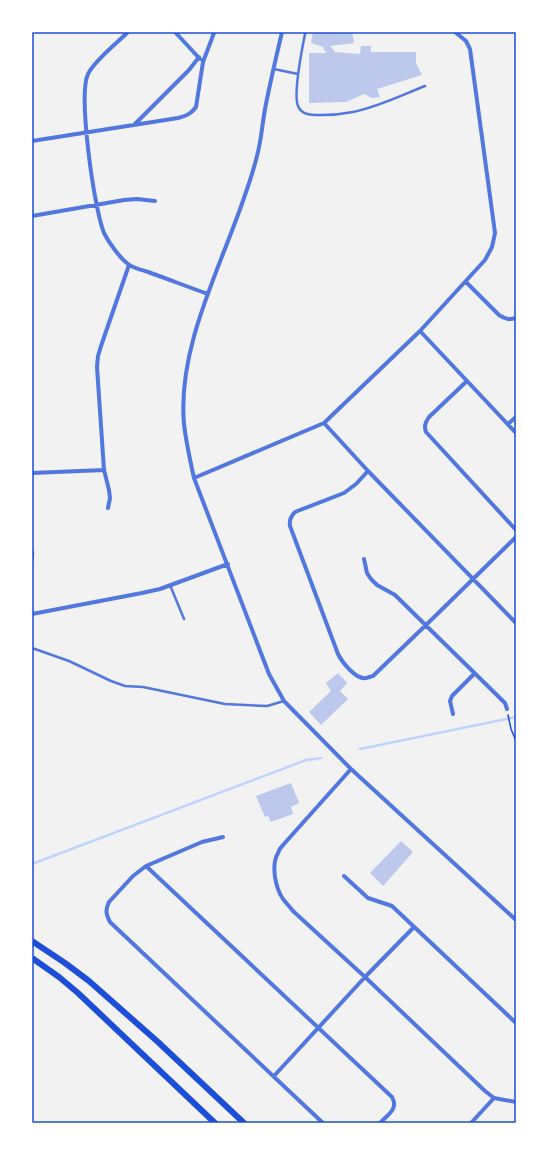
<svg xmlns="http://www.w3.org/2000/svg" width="548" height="1155" font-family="'Alegreya Sans',sans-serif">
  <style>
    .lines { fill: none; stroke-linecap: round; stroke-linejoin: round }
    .stream { stroke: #bfd3fe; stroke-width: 2.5 }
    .building { fill: #bdc9ec }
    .path { stroke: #1d4ed8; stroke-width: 1.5 }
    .service { stroke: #5277de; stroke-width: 2.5 }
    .minor { stroke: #5277de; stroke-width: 4 }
    .secondary { stroke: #1d4ed8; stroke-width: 6 }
    .neatline { fill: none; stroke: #1d4ed8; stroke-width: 1.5 }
  </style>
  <rect width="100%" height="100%" fill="#f2f2f2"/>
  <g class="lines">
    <path class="stream" d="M360 749 516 717
      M32 864 306 760 321 758"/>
  </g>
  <path class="building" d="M313 32H352L354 43 330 46 335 52 360 54 361 46H371V52H416V63L422 75 377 89 380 97 372 98 364 94 346 102 309 103V53H326L323 47 311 43Z
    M338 673 347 683 340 691 348 699 321 725 309 712 331 691 326 683Z
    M291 783 299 803 291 807 293 814 271 822 268 816 265 817 256 796Z
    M401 841 413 852 383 886 370 873Z"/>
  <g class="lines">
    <path class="path" d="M508 715 511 729 516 741"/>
    <path class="service" d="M305 34C302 49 293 94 298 106 302 116 314 115 322 115 333 115 343 114 353 112 378 107 402 95 425 86
      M274 69 298 74
      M32 549 33 553 32 563
      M170 585 184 619
      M32 648 69 661 111 681 125 686 143 687 225 704 267 706 284 701"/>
    <path class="minor" d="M128 32C117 43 94 61 88 74 78 95 94 209 104 233 109 243 120 258 128 264 133 268 142 270 148 272 168 279 188 287 208 294
      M175 32 200 59
      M282 32C276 58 270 83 265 109 263 120 262 131 260 142 257 160 251 178 245 195 221 267 177 347 184 424 186 442 190 460 194 478L269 674 284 701 351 769 516 920
      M134 125 189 70 199 57
      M32 141 178 118C186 116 191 114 196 107L203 62 214 33
      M32 216 124 200 137 199 155 201
      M466 282 499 315C505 319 509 320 516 318
      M420 331 516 433
      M467 381 429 417C425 423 424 426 426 432L516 530
      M324 423 368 471 516 623
      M508 424 516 417
      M368 471 356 484 344 493 295 512C291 516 289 520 290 526L338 654C342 662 356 680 366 678 367 678 372 676 373 676L426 625 516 537
      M32 473 104 470
      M194 478 324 423 420 331 485 260 492 247 495 233 470 49 466 41 455 32
      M108 508 110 498 109 490 104 470 97 367 98 356 101 346 129 265
      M364 559 367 573 371 579 377 585 395 595 505 703 507 709
      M32 614 142 593 160 589 228 564
      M453 714 450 701 452 696 474 674
      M351 769 283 845C281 847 279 850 278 853 271 865 275 887 283 899 286 903 290 907 293 911L365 977 485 1091 494 1098 516 1102
      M223 837 202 842 146 866 133 876 109 902C105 910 106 914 110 922L323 1123
      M146 866 392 1097C399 1109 387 1115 380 1123
      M344 876 368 898 392 906 516 1023
      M274 1076 365 977 414 927
      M471 1123 494 1098"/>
    <path class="secondary" d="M32 941 65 963 89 981 158 1042 244 1123
      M32 958 59 977 78 993 215 1123"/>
  </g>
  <rect width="548" height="1155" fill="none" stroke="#ffffff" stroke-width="66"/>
  <rect x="33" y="33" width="482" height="1089" class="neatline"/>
</svg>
